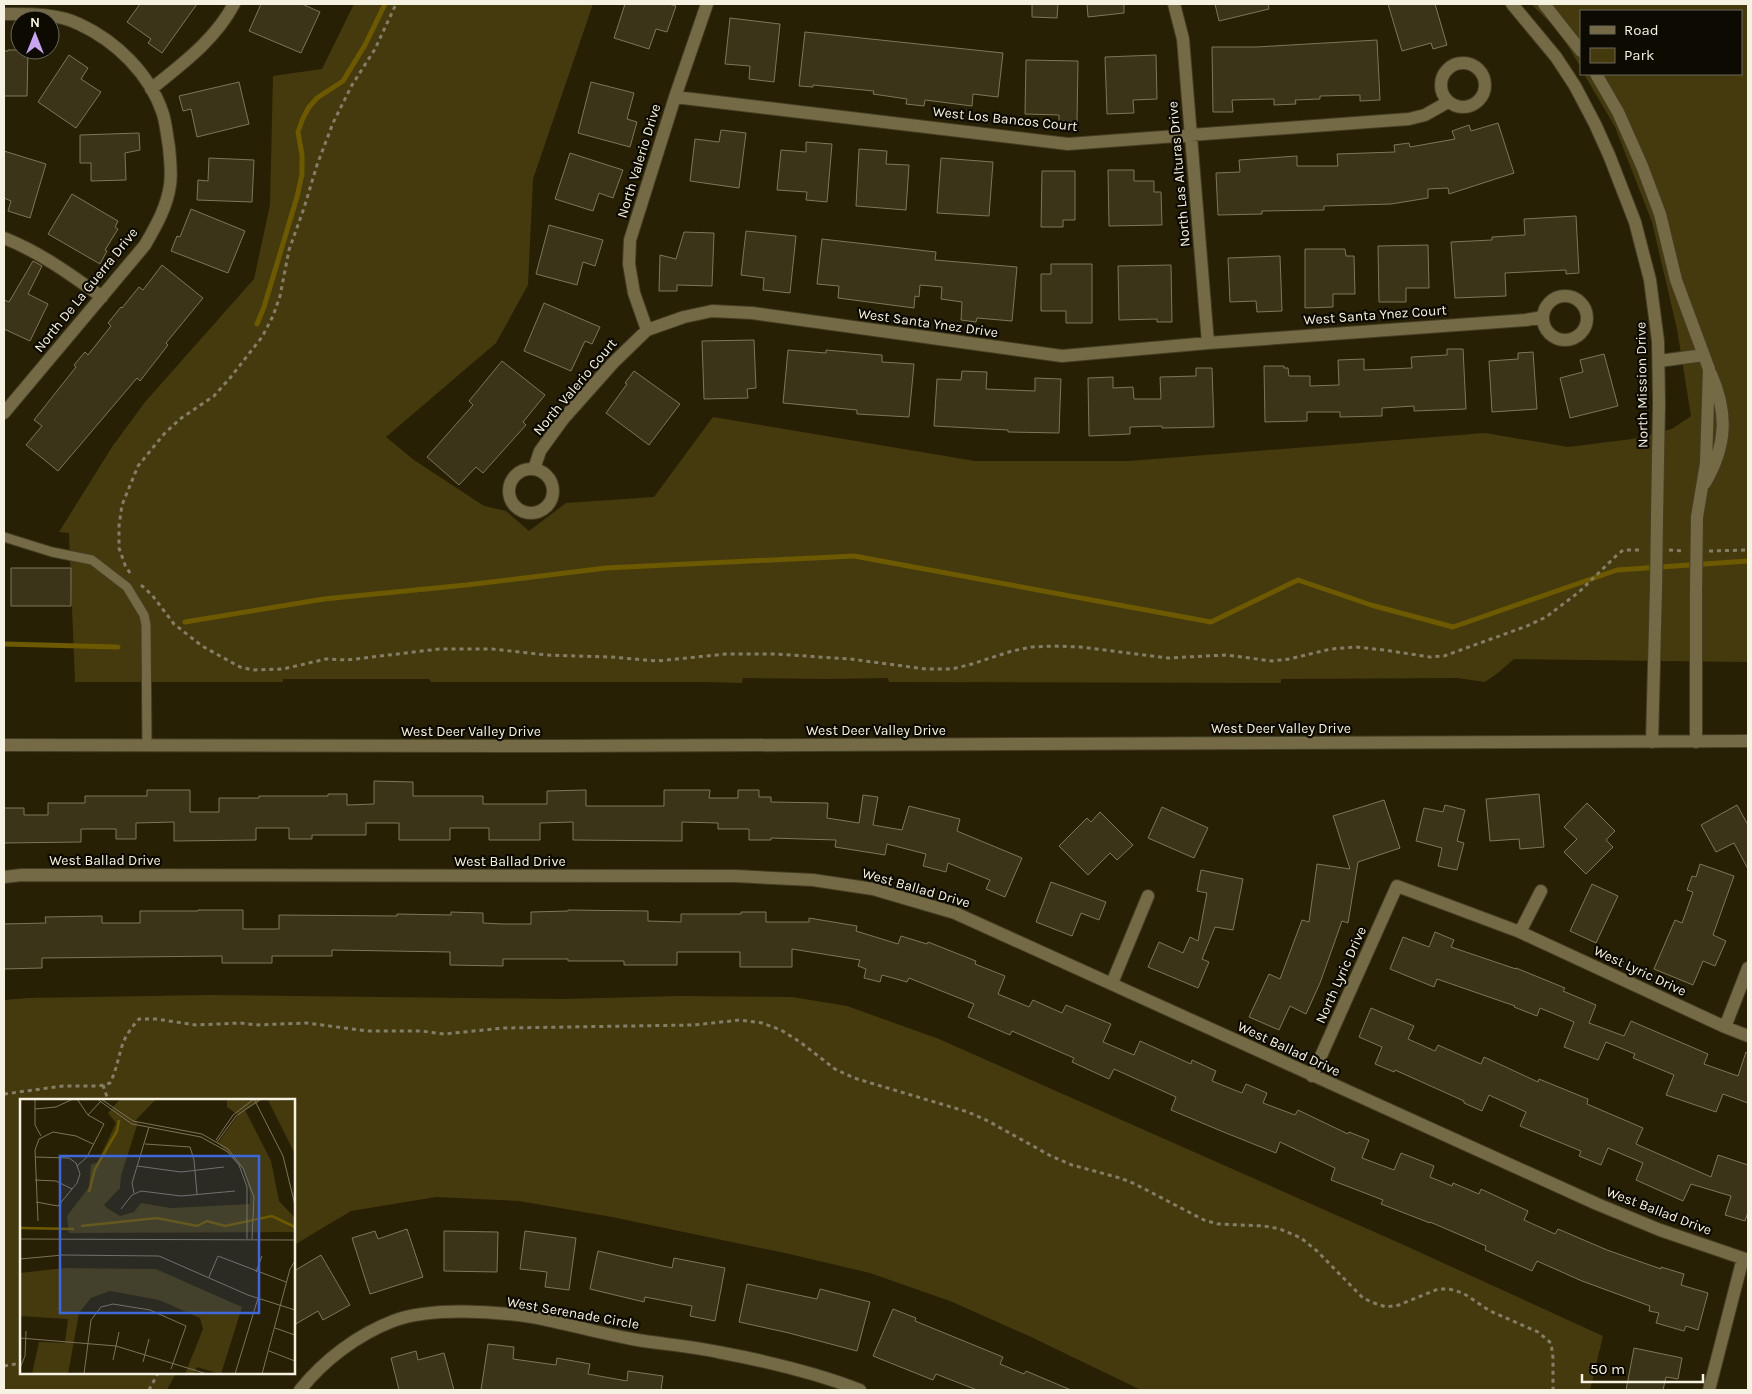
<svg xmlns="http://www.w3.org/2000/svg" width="1752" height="1394" font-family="Karla,sans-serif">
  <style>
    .green { fill: #453a0e }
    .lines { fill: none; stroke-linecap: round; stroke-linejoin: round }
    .stream { stroke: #6c5900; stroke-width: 5 }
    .building { fill: #3b3418; stroke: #7e7658 }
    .service-casing { stroke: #453d23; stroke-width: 11 }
    .minor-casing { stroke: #453d23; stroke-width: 14 }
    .tertiary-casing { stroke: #453d23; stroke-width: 14 }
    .path { stroke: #847e67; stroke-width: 3; stroke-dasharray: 4 4; stroke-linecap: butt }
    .service { stroke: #746a45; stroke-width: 9 }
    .minor { stroke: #746a45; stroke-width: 12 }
    .tertiary { stroke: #746a45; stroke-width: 12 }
    .tertiary-bridge-casing { stroke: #453d23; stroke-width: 14; stroke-linecap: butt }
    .tertiary-bridge { stroke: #746a45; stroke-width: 12 }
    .labels { text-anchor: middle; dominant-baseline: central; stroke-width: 4.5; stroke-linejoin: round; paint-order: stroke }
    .street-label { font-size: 14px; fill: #f6f2e1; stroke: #0d0a02 }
    .inset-river { fill: none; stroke: #6c5900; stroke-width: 2.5 }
    .inset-road { fill: none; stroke: #7a745c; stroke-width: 1 }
    .view { fill: #3e67d9; fill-opacity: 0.15; stroke: #3e67d9; stroke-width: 2.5 }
    .inset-edge { fill: none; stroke: #f6f2e1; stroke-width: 2.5 }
  </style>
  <rect width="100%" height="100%" fill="#282004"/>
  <path class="green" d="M354 4H593L533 179 528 285 496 343 386 437 414 460 484 506 506 511 529 531 566 503 654 497 713 417 975 461H1129L1485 433 1568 447 1632 439 1672 429 1691 416 1677 329 1652 222 1615 127 1584 74H1741V11H1581V68L1559 31 1531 4H1748V662L1514 659 1499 672 1485 682 1457 678 1281 679V683L903 682H889L888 678 828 679 743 678 742 683 707 682H431L429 679H283V682H75L69 533 59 532 112 447 145 402 254 279 270 205 273 76 322 69Z
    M209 995 564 999 679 996 792 997 847 1006 939 1039 1406 1246 1603 1336 1590 1390H1141L1029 1336 950 1301 870 1273 785 1253 612 1217 519 1201 436 1197 351 1211 294 1245V1100H21V1373H176L167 1390H4V1000L28 998Z"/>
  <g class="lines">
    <path class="stream" d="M257 324 264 307 297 197 302 174V155L298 132 303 118 309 107 317 98 343 81 365 45 385 4
      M185 622 324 599 466 585 606 568 854 556 1211 622 1298 580 1371 605 1453 627 1617 570 1748 561
      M4 644 118 647"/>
  </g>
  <path class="building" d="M140 4H197L162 53 148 43 151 39 127 22Z
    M261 4H302L320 12 301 53 249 31Z
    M625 4H669L676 6 667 32 656 29 649 49 614 38Z
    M1032 4H1058L1057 18 1032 17Z
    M1087 4H1124V13L1088 17Z
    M1215 4H1268L1269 9 1219 21Z
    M1388 4H1435L1447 45 1433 49 1431 43 1402 51Z
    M730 18 780 24 774 82 749 79 750 66 725 64Z
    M805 32 1003 53 998 97 973 94 972 106 925 100 924 106 906 104 907 99 873 94 874 91 813 85V87L799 86Z
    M1377 40 1380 100 1360 101V95L1320 96V99L1295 100 1296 104 1274 105V99L1232 100 1233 112H1213L1212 47H1256Z
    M8 50H28L27 96H4V51H8Z
    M69 55 88 68 81 79 101 92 76 128 38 102Z
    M1156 55 1157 99 1133 100 1134 113 1107 114 1105 57Z
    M1026 60 1078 61 1077 122 1059 121V115L1025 114Z
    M239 82 249 124 197 137 191 109 183 111 179 96Z
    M591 82 634 93 627 119 637 122 630 147 578 133Z
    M1498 123 1514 173 1449 194 1448 188 1428 189V198L1391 204 1324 206V210L1262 211V214L1218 215 1216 173 1240 172 1239 160 1297 156V166H1338L1337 154 1395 152 1394 145 1409 143 1410 147 1455 139 1452 131 1469 125 1471 131Z
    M721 130 746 133 739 188 690 181 695 139 719 142Z
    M139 133 140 150 125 153 126 180 91 181V163H80V135Z
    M806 142 832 144 827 202 806 200 807 192 777 190 781 150 806 152Z
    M859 149 887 151 886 164 909 165 906 210 856 206Z
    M4 151 46 164 30 218 8 211 11 201 4 198Z
    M570 153 623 170 613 198 599 193 593 211 555 199Z
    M209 158 254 160 252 202 197 200 198 180 208 181Z
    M941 158 993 162 989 216 937 213Z
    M1108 170H1134V181H1154V192H1161L1162 225 1109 226Z
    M1042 171H1075V220H1063V227H1041Z
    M72 194 118 221 115 227 118 229 105 250 107 251 100 264 48 234Z
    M191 209 245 231 228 273 171 251 177 236 180 237Z
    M1576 216 1579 273 1566 274V270L1505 273 1506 296 1455 298 1451 242 1492 240V237L1525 235 1524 219Z
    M549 225 603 240 595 266 583 262 577 285 536 274Z
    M746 231 796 236 790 293 763 290 764 278 741 275Z
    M684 232 714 233 712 286 677 285V291H659L660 255 676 259Z
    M822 239 936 252 935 260 1017 267 1012 321 977 318 976 322 961 320 962 302 941 299 942 287 920 285 919 297 915 296 914 308 838 298 839 286 817 284Z
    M1428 245 1429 288H1406V302H1379L1378 246Z
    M1305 249H1345L1346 256H1354L1355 294H1333V307L1305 308Z
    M1280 256 1282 311 1257 312 1256 301 1230 302 1228 258Z
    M33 261 42 266 28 294 48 304 30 341 4 329V300L9 302Z
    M1051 264H1092V323H1066V311H1041V274H1051Z
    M162 265 203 298 166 343 168 345 140 381 137 378 58 471 26 445 42 426 34 420 76 367 74 365 85 352 88 355 111 326 108 323 121 307 122 308 139 287 143 290Z
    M1171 265 1172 322H1157V319L1119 320 1118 266Z
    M544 303 600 327 592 344 585 341 571 371 524 351Z
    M754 340 756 388 747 389 748 398 704 399 702 341Z
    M1447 349H1463L1466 409 1414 411V406L1382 408V416L1340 417V412H1307V421L1265 422 1264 366H1284V368H1288L1289 376H1310V386L1339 385 1338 360 1364 359V370L1412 368 1411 357 1447 355Z
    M788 350 826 353V350L882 355V362L914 364 909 417 857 414V410L783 403Z
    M1533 352 1537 409 1492 412 1489 361 1518 359V353Z
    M1604 354 1618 406 1570 418 1560 378 1583 372 1580 360Z
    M502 361 545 395 523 422 526 425 483 473 476 467 459 485 427 457 473 405 469 401Z
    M1196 368H1212L1214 427 1162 428V426L1130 427V434L1089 436 1088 378 1113 377V388L1133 387 1134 399H1161L1160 377 1196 376Z
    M634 371 680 404 649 445 606 413 627 384 625 383Z
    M962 371 987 372 986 389 1035 391V378L1061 379 1059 433 1008 432V430L934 426 937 379 961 380Z
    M11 568H71V606H11Z
    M374 781 413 782V796H483V804H547V791L586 790V806H664V790H710L709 798H738V790H759V797H771V802L828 803 827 818 859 823 863 795 878 797 873 825 902 830 909 806 960 819 957 831 1022 858 1005 897 986 889 990 880 948 863 946 872 923 866 926 854 887 844 885 855 835 847 836 840 771 838V840H749V829H718V823L682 822V841L573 840V822L540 823V840H489V828H450V840H399V823H366V835H312V839H289V828H256V840L174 841V822L136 823V839H116V829H81V842L4 843V808H24V815H48V803H85V796H147V790H190V812H219V798H259V796H328V794H347V805L374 804Z
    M1539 794 1544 847 1520 849 1519 839 1490 841 1486 799Z
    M1384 800 1400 848 1358 862 1348 923 1342 921 1320 983 1306 1014 1290 1006 1279 1030 1249 1017 1269 974 1280 979 1302 920 1309 922 1317 864 1350 869 1333 816Z
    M1587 803 1615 831 1606 840 1613 847 1586 874 1564 852 1577 839 1564 827Z
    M1445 805 1465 810 1457 841 1464 843 1457 870 1438 866 1442 848 1416 841 1424 808 1443 812Z
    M1737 805 1748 825V869L1734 843 1716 852 1701 825Z
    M1162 807 1208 828 1194 858 1148 838Z
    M1100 812 1133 845 1117 860 1110 853 1088 875 1059 846 1087 818 1091 822Z
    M1700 864 1734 876 1713 935 1726 941 1715 966 1703 961 1693 985 1654 969 1675 920 1682 923 1693 892 1687 890 1692 876 1696 877Z
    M1201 870 1243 879 1233 930 1215 927 1202 959 1209 962 1198 988 1148 967 1159 942 1183 953 1190 937 1198 941 1207 893 1197 891Z
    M1051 882 1106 902 1099 920 1081 913 1072 936 1036 922Z
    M1592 884 1618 896 1596 943 1570 931Z
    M198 910H243V929H279V915L397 916V914L451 915V912L483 913V923L503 924H531V912L568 911V910L648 911V921L681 922V914H741V912H766V922H809V918L857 926 856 931 898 944 901 936 927 944 928 942 976 961 975 964 1005 976 998 994 1029 1007 1033 1000 1062 1013 1066 1005 1111 1024 1103 1042 1134 1055 1140 1041 1191 1064 1192 1060 1216 1071 1212 1081 1242 1093 1246 1084 1267 1093 1263 1103 1295 1115 1298 1110 1348 1134 1349 1132 1369 1140 1362 1158 1394 1170 1401 1153 1434 1166 1430 1177 1452 1186 1453 1183 1479 1194 1481 1189 1528 1211 1524 1220 1555 1234 1558 1229 1607 1250 1661 1269V1267L1684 1274 1681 1285 1708 1293 1698 1330 1686 1326 1684 1331 1656 1323 1659 1313 1649 1311 1650 1306 1582 1281 1537 1261 1532 1271 1485 1250 1486 1246 1430 1222V1223L1381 1204 1383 1200 1331 1180 1335 1168 1280 1142 1276 1153 1226 1133 1171 1110 1176 1097 1114 1069 1109 1079 1072 1062 1074 1058 1012 1031 1010 1035 968 1017 974 1004 909 978 907 982 882 975 880 982 864 978 866 969 858 966 860 960 792 949V967H740V952H677V965H624V961H568V959H503V966L450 965V952L332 950V956H272V963H222V956L42 958V968L4 969V924L46 923 45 917 102 916V923H140V911H198Z
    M1435 932 1454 940 1451 947 1516 969V968L1565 988 1563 991 1596 1005 1589 1023 1624 1036 1631 1021 1708 1054 1704 1064 1738 1076 1746 1052 1748 1053V1103L1723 1094 1716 1112 1666 1095 1674 1075 1633 1058 1635 1054 1606 1042 1598 1060 1564 1047 1574 1022 1540 1008 1537 1016 1514 1007 1515 1006 1437 979 1434 987 1390 969 1403 937 1429 947Z
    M1371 1008 1414 1026 1408 1039 1435 1051 1438 1045 1481 1064 1484 1057 1538 1082 1539 1079 1588 1099 1587 1104 1643 1128 1636 1144 1711 1177 1718 1155 1748 1165V1212L1745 1221 1725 1215 1731 1196 1691 1184 1683 1201 1636 1180 1643 1163 1608 1148 1601 1165 1579 1156 1581 1151 1520 1126 1526 1112 1489 1095 1482 1111 1464 1103V1101L1395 1070 1394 1072 1375 1064 1382 1047 1359 1037Z
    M407 1229 423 1277 370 1294 352 1238 375 1231 378 1239Z
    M444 1231 498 1232 497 1272 444 1271Z
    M525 1231 576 1238 569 1290 545 1287 547 1272 520 1269Z
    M598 1251 672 1268 674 1258 725 1268 715 1321 690 1316 692 1306 645 1297 644 1302 590 1289Z
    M321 1255 350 1305 323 1320 318 1311 294 1325V1271Z
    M747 1284 817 1299 820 1289 870 1302 857 1351 789 1333 739 1322Z
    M893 1309 916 1318 915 1321 1003 1357 1000 1364 1024 1374 1026 1371 1071 1390H977L936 1374 933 1380 873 1356Z
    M488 1344 514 1347 513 1359 556 1365 557 1358 590 1364 588 1374 627 1381 628 1371 663 1376 661 1390H481Z
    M1634 1348 1682 1358 1678 1379 1666 1377 1663 1390H1626Z
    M416 1351 418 1360 444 1353 454 1390H399L391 1358Z"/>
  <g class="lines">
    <defs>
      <path id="service" d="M4 537 52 552 92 560 127 587 144 615 146 625 147 745"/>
      <path id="minor" d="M1174 4 1183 39 1208 343
        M4 14C29 14 56 13 79 24 116 41 150 74 163 114 166 124 167 136 169 147 170 160 172 173 170 185 167 207 156 226 145 245L4 413
        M1441 85a22 22 0 1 1 44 0a22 22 0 1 1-44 0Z
        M151 89C182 64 215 40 234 4
        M675 97 1068 144 1409 119 1425 115 1448 102
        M4 238C40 252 71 275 102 297
        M1543 318a22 22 0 1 1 44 0a22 22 0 1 1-44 0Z
        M647 330 634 293 629 264 630 240 675 97 707 4
        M534 469 540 451 564 418 613 363 647 330 684 317 712 311 752 313 1062 356 1208 343 1526 320 1543 317
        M509 491a22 22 0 1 1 44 0a22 22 0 1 1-44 0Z
        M4 877 22 875 735 876 813 880 873 889 955 913 1597 1204 1660 1230 1748 1260
        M1520 932 1541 891
        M1112 983 1148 896
        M1725 1027 1748 968
        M1312 1076 1397 886 1520 932 1725 1027 1748 1036
        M300 1390C324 1360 357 1335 393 1321 430 1307 493 1311 532 1317 566 1323 598 1333 632 1339 660 1344 690 1346 718 1352 766 1361 814 1372 860 1390
        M1709 1390 1743 1258"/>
      <path id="tertiary" d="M1512 4 1556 57 1575 86 1595 124 1609 155 1635 222 1650 280 1658 341 1659 403 1657 518
        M1544 4 1581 51
        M1596 74 1618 112 1642 166 1660 214 1676 280 1709 369 1706 463 1697 517
        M1659 361 1704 355
        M1705 483C1727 445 1728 413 1711 374
        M1696 589V742
        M1652 742 1656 588
        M4 745 554 746 1748 741"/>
    </defs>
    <use href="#service" class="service-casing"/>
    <use href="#minor" class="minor-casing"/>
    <use href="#tertiary" class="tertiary-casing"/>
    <path class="path" d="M1669 550 1683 551
      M1709 551 1748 550
      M130 573 125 565 119 548V526L122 505 138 466 164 434 180 419 214 396 230 378 262 337 273 316 280 296 289 250 304 208 317 165 333 123 352 85 375 49 396 4
      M141 585 152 595 174 624 202 646 240 667 253 670 283 669 326 659 347 660 439 649H492L547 655 611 657 657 661 726 654H775L850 659 926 669H952L972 664 1012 651 1032 647 1054 646 1080 647 1168 658 1226 655 1272 661 1289 659 1331 649 1356 647 1384 650 1430 657 1444 656 1527 626 1546 617 1579 592 1617 555 1623 550H1643
      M103 1085 108 1100
      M4 1094 63 1086H99L110 1083C116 1071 118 1059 122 1046 125 1036 132 1027 139 1019H156L196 1025 240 1023 256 1025 306 1023 368 1031H421L444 1034 504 1028 694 1025 740 1020 762 1023 781 1030 800 1042 835 1069 854 1078 968 1112 988 1121 1051 1156 1072 1165 1120 1178 1135 1184 1204 1220 1218 1224 1264 1226 1280 1229 1301 1238 1317 1251 1363 1298 1374 1303 1386 1307 1399 1305 1438 1289H1449L1463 1293 1490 1311 1538 1332 1551 1343 1553 1358V1390
      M4 1366 21 1363
      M149 1390 158 1373"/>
    <use href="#service" class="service"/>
    <use href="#minor" class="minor"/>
    <use href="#tertiary" class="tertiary"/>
    <defs>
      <path id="tertiary-bridge" d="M1656 588 1657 518
        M1696 589 1697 517"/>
    </defs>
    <use href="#tertiary-bridge" class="tertiary-bridge-casing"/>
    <use href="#tertiary-bridge" class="tertiary-bridge"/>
  </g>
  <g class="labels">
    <g class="street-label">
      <text transform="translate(1005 119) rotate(6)">West Los Bancos Court</text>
      <text transform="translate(639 161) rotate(-73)">North Valerio Drive</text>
      <text transform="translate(1179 174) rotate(-95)">North Las Alturas Drive</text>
      <text transform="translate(86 290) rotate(-51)">North De La Guerra Drive</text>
      <text transform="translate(1375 315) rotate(-4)">West Santa Ynez Court</text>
      <text transform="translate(928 323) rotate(8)">West Santa Ynez Drive</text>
      <text transform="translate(1642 385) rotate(-91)">North Mission Drive</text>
      <text transform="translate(575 387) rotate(-50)">North Valerio Court</text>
      <text x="1281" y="728">West Deer Valley Drive</text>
      <text x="876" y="730">West Deer Valley Drive</text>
      <text x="471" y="731">West Deer Valley Drive</text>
      <text x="105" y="860">West Ballad Drive</text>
      <text x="510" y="861">West Ballad Drive</text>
      <text transform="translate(916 888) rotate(16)">West Ballad Drive</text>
      <text transform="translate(1640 971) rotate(25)">West Lyric Drive</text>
      <text transform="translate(1341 975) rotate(-66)">North Lyric Drive</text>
      <text transform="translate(1289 1049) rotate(25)">West Ballad Drive</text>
      <text transform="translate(1659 1211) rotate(21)">West Ballad Drive</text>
      <text transform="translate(573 1313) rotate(10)">West Serenade Circle</text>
    </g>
  </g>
  <g transform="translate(20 1099)">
    <rect width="275" height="275" fill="#282004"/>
    <path d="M100 0H136L115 22 118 23 101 77 100 89 84 106 87 109 100 117 114 113 121 104 151 109 230 105V94L223 71 198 44 218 16 207 8V0H243L225 11 251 62 259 102 275 119V133L49 134 47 117 69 88 71 65 77 64 96 24 88 14ZM248 1 275 2V56L273 51ZM44 169 136 170 222 208 201 275 177 268 174 275H165L183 230 180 219 139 201 90 192 71 199 59 214 48 275H12L19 243 45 244 48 220 0 217V174Z" fill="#453a0e"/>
    <path class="inset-river" d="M69 93 75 70 97 32 99 21M61 127 137 119 177 127 187 122 205 127 252 117 275 128M0 129 54 130"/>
    <path class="inset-road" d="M15 0V26L21 37M57 0 68 16 84 25 67 58 57 67M77 0 112 25 181 38 208 53 219 66 227 88V140M81 0 113 22 182 35 208 50 223 69 234 98 232 140M234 0 263 57 275 106M15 10 36 8 53 0M68 16 81 2M196 41 213 16 234 0M197 43 216 17 241 0M125 45 170 48 174 61 177 95M15 58 49 59 56 64 60 75 57 84 38 107 16 103M117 67 161 73 204 68M15 81 36 82 52 90M114 94 112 84 129 28M101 110 112 96 121 92 161 97 215 92M18 122 15 51 19 40 33 33 56 37 73 45M0 140 275 141M0 160 43 156 139 157 228 196 275 211M236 173 242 157M189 178 198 157 266 183M255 229 275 236M0 239 96 247 187 275M249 252 275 262M93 261 99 233M123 263 129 240M0 269 5 257 6 232M64 275 71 221 81 208 93 205 130 211 166 227 151 270M215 275 238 199M242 275 270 170 275 162"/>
    <path class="view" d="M40 57H239V214H40Z"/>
    <rect width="275" height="275" class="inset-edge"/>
  </g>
  <rect width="1752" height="1394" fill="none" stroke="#f6f2e1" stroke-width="10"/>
  <rect x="1580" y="10" width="162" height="65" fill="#0d0a02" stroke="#6a675b"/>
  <rect x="1590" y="26" width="25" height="8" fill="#746a45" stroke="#6a675b"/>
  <text x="1624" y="35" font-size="15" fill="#f6f2e1">Road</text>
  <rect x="1590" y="48" width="25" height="15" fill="#453a0e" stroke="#6a675b"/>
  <text x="1624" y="60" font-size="15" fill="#f6f2e1">Park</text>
  <g transform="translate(35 35)"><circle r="24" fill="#0d0a02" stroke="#6a675b"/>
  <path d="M0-4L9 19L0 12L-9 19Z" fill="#c7a6ef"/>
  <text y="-8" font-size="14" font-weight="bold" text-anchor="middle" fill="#f6f2e1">N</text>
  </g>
  <path d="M1582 1374v8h121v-8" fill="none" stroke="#f6f2e1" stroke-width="2.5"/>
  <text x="1590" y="1374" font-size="15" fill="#f6f2e1" stroke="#0d0a02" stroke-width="4" paint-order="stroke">50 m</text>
</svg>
